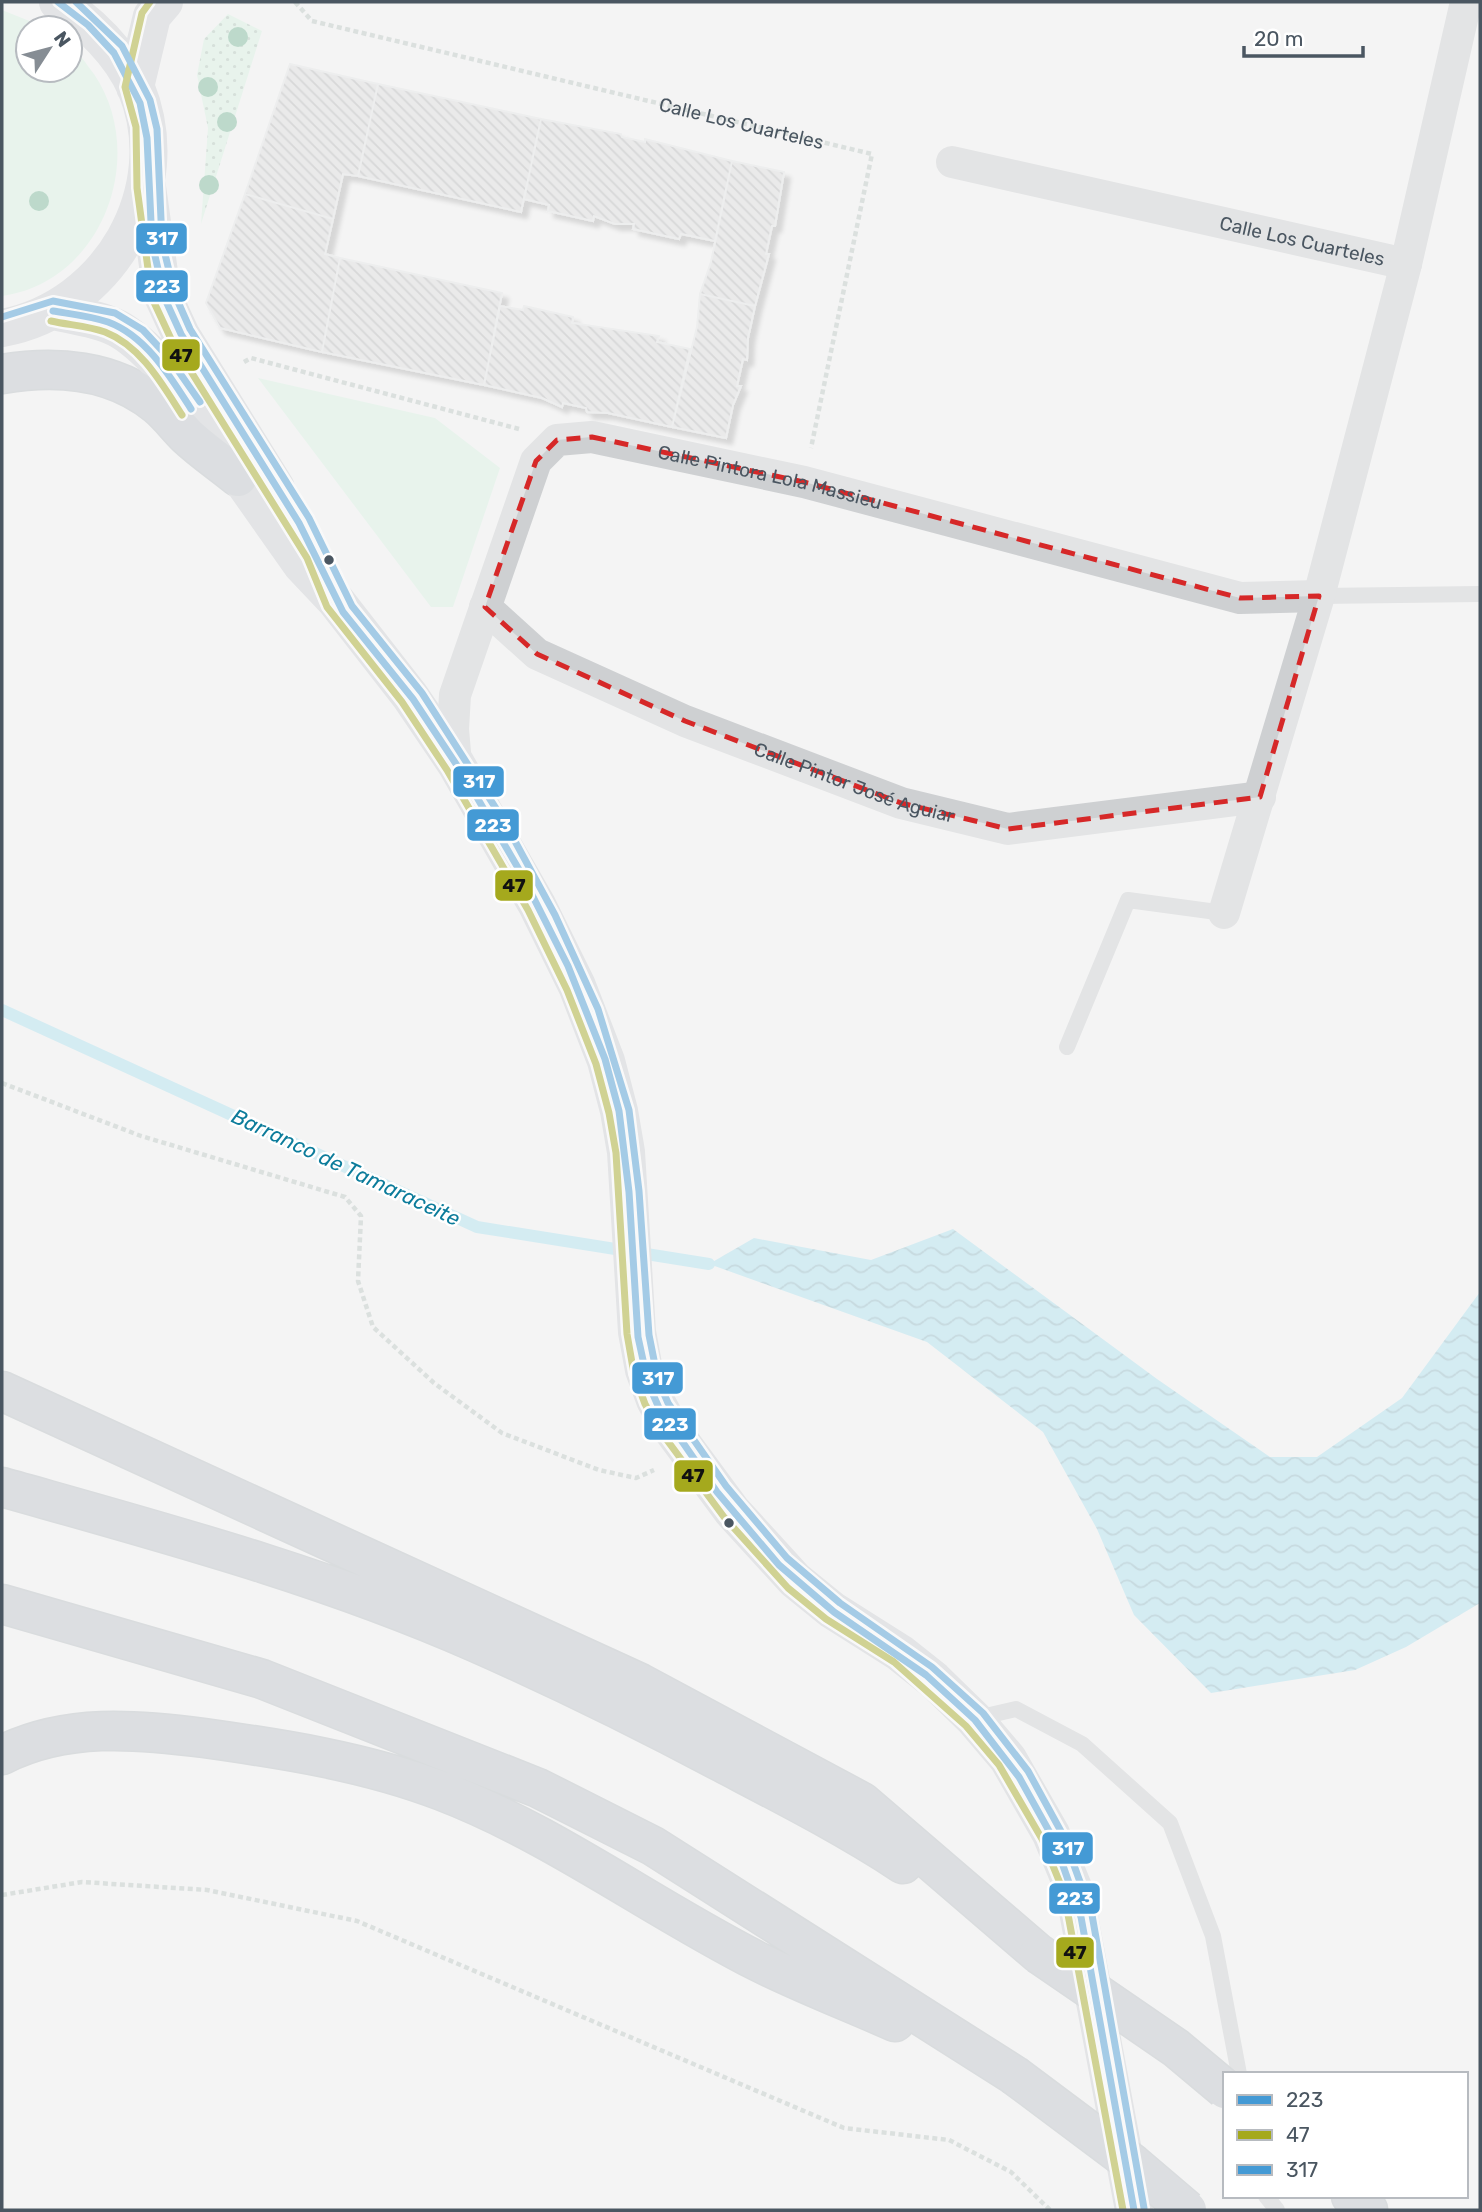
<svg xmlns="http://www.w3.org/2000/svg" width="1482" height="2212" font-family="Rubik,sans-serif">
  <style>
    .green { fill: #d9f2e3 }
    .garden { fill: url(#garden-dots) }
    .water { fill: url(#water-waves) }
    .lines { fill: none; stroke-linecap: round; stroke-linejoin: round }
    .stream { stroke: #aee2f0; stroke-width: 12 }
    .building { fill: url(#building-back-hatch); stroke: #e5e6e7; stroke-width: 2; filter: url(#shadow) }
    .highway-casing { stroke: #b9bec3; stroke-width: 41 }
    .path { stroke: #bcc7c4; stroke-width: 4.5; stroke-dasharray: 5 3.5; stroke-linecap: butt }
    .lane { stroke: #ced0d2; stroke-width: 16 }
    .street { stroke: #ced0d2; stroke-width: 32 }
    .secondary { stroke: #ced0d4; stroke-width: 38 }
    .highway { stroke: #bec4c9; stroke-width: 38 }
    .highway-bridge-casing { stroke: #b9bec3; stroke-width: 41; stroke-linecap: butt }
    .highway-bridge { stroke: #bec4c9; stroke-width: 38 }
    .bus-1-casing { stroke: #fff; stroke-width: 12 }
    .bus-2-casing { stroke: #fff; stroke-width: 12 }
    .bus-3-casing { stroke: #fff; stroke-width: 12 }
    .bus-1 { stroke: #449ad5; stroke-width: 7 }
    .bus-2 { stroke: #a5a91d; stroke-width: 7 }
    .bus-3 { stroke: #449ad5; stroke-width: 7 }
    .tree { fill: #7ab899 }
    .marked { fill: none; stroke: #d62828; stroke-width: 5; stroke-dasharray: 14 9; stroke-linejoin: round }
    .bus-dot { fill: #4a5661; stroke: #fff; stroke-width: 2.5 }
    .labels { text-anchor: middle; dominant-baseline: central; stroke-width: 5; stroke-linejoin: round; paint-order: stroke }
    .street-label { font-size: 19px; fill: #4a5661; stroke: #fff }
    .water-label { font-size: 21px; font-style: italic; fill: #0c7c9b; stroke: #fff }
    .line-badge { stroke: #fff; stroke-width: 2.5 }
    .badge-label { font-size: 19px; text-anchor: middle; font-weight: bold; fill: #fff }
    .pale-badge-label { font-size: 19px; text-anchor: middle; font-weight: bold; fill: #111 }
  </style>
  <defs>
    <pattern id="garden-dots" width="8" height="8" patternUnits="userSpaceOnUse" patternTransform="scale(1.75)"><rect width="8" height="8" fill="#d9f2e3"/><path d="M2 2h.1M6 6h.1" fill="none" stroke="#b2c7bb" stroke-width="1.8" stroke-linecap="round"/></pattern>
    <pattern id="water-waves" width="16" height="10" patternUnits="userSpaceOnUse" patternTransform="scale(1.75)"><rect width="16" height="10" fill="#aee2f0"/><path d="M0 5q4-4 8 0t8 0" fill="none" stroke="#90bac6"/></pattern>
    <pattern id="building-back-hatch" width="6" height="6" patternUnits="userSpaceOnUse" patternTransform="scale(1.75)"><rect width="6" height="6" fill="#ddddde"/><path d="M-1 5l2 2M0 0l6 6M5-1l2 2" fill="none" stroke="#b5b6b7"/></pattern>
    <filter id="shadow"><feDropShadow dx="6" dy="6" stdDeviation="2" flood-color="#0004"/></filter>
  </defs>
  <rect width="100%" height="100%" fill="#f4f4f4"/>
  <path class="green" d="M2 10 47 28H28V70H70V46C80 53 86 64 94 74 149 155 103 282 2 296Z
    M258 378 435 418 500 468 453 607H431Z"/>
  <path class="garden" d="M228 14 262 31 201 224 208 128 197 75 204 39Z"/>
  <path class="water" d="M953 1229 1157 1379 1270 1457H1317L1402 1398 1480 1292V1603L1406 1647 1355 1670 1211 1693 1134 1615 1097 1529 1043 1432 927 1342 709 1264 754 1238 871 1260Z"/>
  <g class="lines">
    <path class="stream" d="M2 1010 477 1227 709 1264"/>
  </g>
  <path class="building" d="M290 64 378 84 358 176 343 174 333 219 245 194Z
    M378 84 541 119 521 212 358 176Z
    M541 119 621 134 622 137 645 142V139L732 161 715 241 681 234 679 239 633 229 634 224H615L594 216 593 221 548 211 549 205 524 199Z
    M732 161 784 172 775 226H772L766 254H769L755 306 700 294 711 262Z
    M245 194 333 219 325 254 340 258 322 352 220 328 206 303Z
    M340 258 502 293 484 385 322 352Z
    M700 294 755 306 748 338 747 360 743 359 737 386H741L733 405 726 438 672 427 697 327Z
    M500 306 523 310 524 306 573 317 572 323 659 336 657 342 690 349 672 427 608 413 587 412 586 408 563 403 562 407 542 398 484 385Z"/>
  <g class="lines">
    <defs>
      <path id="highway" d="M2 374C55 365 113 369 157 405 168 414 177 426 187 436 203 451 221 463 238 477
        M2 1391 640 1683 862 1802 1039 1954
        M2 1487C161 1532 323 1575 475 1642 559 1679 642 1720 723 1763 784 1795 845 1826 903 1864
        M2 1604 262 1679 538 1788 653 1846 1014 2075
        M2 1755C65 1723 136 1729 204 1738 283 1749 367 1762 442 1791 554 1834 652 1908 759 1962 803 1984 850 2002 895 2022
        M1351 2196 1368 2210"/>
    </defs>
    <use href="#highway" class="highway-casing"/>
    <g class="path">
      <path id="s1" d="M295 2 312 21 872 154 811 448"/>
      <path d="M244 362 251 358 519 429"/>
      <path d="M2 1083 141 1136 345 1197 361 1216 358 1281 373 1327 434 1383 502 1433 599 1470 636 1478 654 1470"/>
      <path d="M2 1895 82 1882 207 1890 357 1921 844 2128 949 2140 1011 2172 1050 2210"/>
    </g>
    <path class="lane" d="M1319 596 1480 594
      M1067 1047 1128 900 1224 913
      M977 1718 1016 1709 1082 1744 1170 1823 1213 1936 1239 2074
      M1266 2196 1277 2210"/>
    <g class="street">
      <path id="s2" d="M952 162 1406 264"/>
      <path id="s3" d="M485 607 537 654 685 721 901 803 1008 829 1260 797"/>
      <path id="s4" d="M456 764 453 729 455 695 536 461 557 440 592 437 804 482 1240 598 1319 596"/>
      <path d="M1224 913 1319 596 1406 264 1466 2"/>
    </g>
    <path class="secondary" d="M135 87 152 16 164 2
      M147 187 162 294 181 335 276 488
      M53 311C110 323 120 322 161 365L302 565 336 601 410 696 456 764 537 905 577 986 606 1061 619 1111 626 1152 637 1332 644 1370 655 1400 670 1427 732 1511 795 1580 832 1610 900 1653 934 1680 974 1719 1008 1759 1051 1834 1074 1890 1134 2210
      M2 328C109 308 178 190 136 88 121 53 89 22 58 2"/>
    <use href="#highway" class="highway"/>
    <defs>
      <path id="highway-bridge" d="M1039 1954 1176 2048 1225 2089
        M1014 2075 1133 2164 1187 2210"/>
    </defs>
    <use href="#highway-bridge" class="highway-bridge-casing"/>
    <use href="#highway-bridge" class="highway-bridge"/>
    <defs>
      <path id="bus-1" d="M58 2 88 25 114 53 140 103 147 138 152 243 165 299 181 334 299 523 343 612 413 699 468 782 521 873 568 966 605 1059 619 1111 629 1192 638 1337 648 1383 659 1408 717 1492 779 1565 834 1612 926 1675 975 1720 1019 1777 1054 1840 1081 1917 1134 2210
        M53 311C71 314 90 316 108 322 146 336 170 376 191 409"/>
      <path id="bus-2" d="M150 2 142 13 125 87 136 127 137 188 152 298 172 341 307 558 327 607 402 702 447 770 528 910 567 990 596 1064 609 1113 616 1153 627 1334 634 1374 645 1404 661 1432 724 1517 788 1588 826 1619 894 1662 966 1726 999 1765 1042 1839 1064 1893 1123 2210
        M51 321C69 325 88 326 105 332 141 346 162 384 182 415"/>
      <path id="bus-3" d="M76 2 122 46 150 100 157 129 162 242 175 295 190 329 309 518 352 606 422 693 504 821 555 915 598 1009 629 1110 639 1191 649 1335 658 1380 668 1403 726 1486 787 1558 840 1603 932 1667 983 1713 1028 1771 1063 1835 1092 1915 1144 2208
        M2 317 53 301 115 313 143 330 170 359 200 402"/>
    </defs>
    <use href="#bus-1" class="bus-1-casing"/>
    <use href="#bus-2" class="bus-2-casing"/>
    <use href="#bus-3" class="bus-3-casing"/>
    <use href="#bus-1" class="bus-1"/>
    <use href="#bus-2" class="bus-2"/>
    <use href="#bus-3" class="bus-3"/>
  </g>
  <g class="tree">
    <circle cx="238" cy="37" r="10"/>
    <circle cx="208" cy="87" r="10"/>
    <circle cx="227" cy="122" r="10"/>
    <circle cx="209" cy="185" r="10"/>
    <circle cx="39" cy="201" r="10"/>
  </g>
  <path d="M0 0H1482V2212H0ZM592 437 804 482 1240 598 1319 596 1260 797 1008 829 901 803 685 721 537 654 485 607 536 461 557 440Z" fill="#f4f4f4" fill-opacity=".55" fill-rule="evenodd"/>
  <path class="marked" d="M592 437 804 482 1240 598 1319 596 1260 797 1008 829 901 803 685 721 537 654 485 607 536 461 557 440Z"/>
  <g class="bus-dot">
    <circle cx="329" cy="560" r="6"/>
    <circle cx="729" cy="1523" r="6"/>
  </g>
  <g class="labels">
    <g class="street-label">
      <text stroke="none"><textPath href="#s1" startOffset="467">Calle Los Cuarteles</textPath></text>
      <text stroke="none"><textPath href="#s2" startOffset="359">Calle Los Cuarteles</textPath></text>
      <text stroke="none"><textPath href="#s4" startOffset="564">Calle Pintora Lola Massieu</textPath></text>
      <text stroke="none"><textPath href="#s3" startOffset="413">Calle Pintor José Aguiar</textPath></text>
    </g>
    <g class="water-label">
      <text transform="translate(346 1167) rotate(25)">Barranco de Tamaraceite</text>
    </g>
  </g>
  <g class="line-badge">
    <rect x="135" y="222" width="53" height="33" rx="7" fill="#449ad5"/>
    <rect x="135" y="269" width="54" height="34" rx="7" fill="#449ad5"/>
    <rect x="161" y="338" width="40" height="34" rx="7" fill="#a5a91d"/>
    <rect x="452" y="765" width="53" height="33" rx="7" fill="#449ad5"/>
    <rect x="466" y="808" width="54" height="34" rx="7" fill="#449ad5"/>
    <rect x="494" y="869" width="40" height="33" rx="7" fill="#a5a91d"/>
    <rect x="631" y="1361" width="53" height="34" rx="7" fill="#449ad5"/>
    <rect x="643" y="1407" width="54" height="34" rx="7" fill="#449ad5"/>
    <rect x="673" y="1459" width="41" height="34" rx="7" fill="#a5a91d"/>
    <rect x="1041" y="1831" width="53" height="34" rx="7" fill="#449ad5"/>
    <rect x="1048" y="1882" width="53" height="33" rx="7" fill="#449ad5"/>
    <rect x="1055" y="1936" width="40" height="33" rx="7" fill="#a5a91d"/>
  </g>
  <g class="badge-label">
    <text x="162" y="245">317</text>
    <text x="162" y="293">223</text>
    <text x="479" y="788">317</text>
    <text x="493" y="832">223</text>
    <text x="658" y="1385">317</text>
    <text x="670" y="1431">223</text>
    <text x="1068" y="1855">317</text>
    <text x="1075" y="1905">223</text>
  </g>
  <g class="pale-badge-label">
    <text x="181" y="362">47</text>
    <text x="514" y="892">47</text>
    <text x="693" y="1482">47</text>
    <text x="1075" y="1959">47</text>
  </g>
  <rect width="1482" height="2212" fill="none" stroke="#4a5661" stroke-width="7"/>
  <rect x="1223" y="2072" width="245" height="126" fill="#ffffff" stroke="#b7bbc0" stroke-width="2"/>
  <rect x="1237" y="2095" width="35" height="10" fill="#449ad5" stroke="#b7bbc0" stroke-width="2"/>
  <text x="1286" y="2107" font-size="21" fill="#4a5661">223</text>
  <rect x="1237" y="2130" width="35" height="10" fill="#a5a91d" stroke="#b7bbc0" stroke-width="2"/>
  <text x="1286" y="2142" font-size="21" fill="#4a5661">47</text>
  <rect x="1237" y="2165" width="35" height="10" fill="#449ad5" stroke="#b7bbc0" stroke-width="2"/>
  <text x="1286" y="2177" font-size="21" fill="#4a5661">317</text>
  <g transform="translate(49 49) rotate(54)"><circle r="33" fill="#ffffff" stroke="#b7bbc0" stroke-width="2"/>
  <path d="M0-5L12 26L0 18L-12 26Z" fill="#868d94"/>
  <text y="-10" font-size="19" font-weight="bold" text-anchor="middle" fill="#4a5661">N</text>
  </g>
  <path d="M1244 46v10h119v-10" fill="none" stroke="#4a5661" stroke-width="3.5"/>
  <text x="1254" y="46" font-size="21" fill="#4a5661" stroke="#ffffff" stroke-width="5" paint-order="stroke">20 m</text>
</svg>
